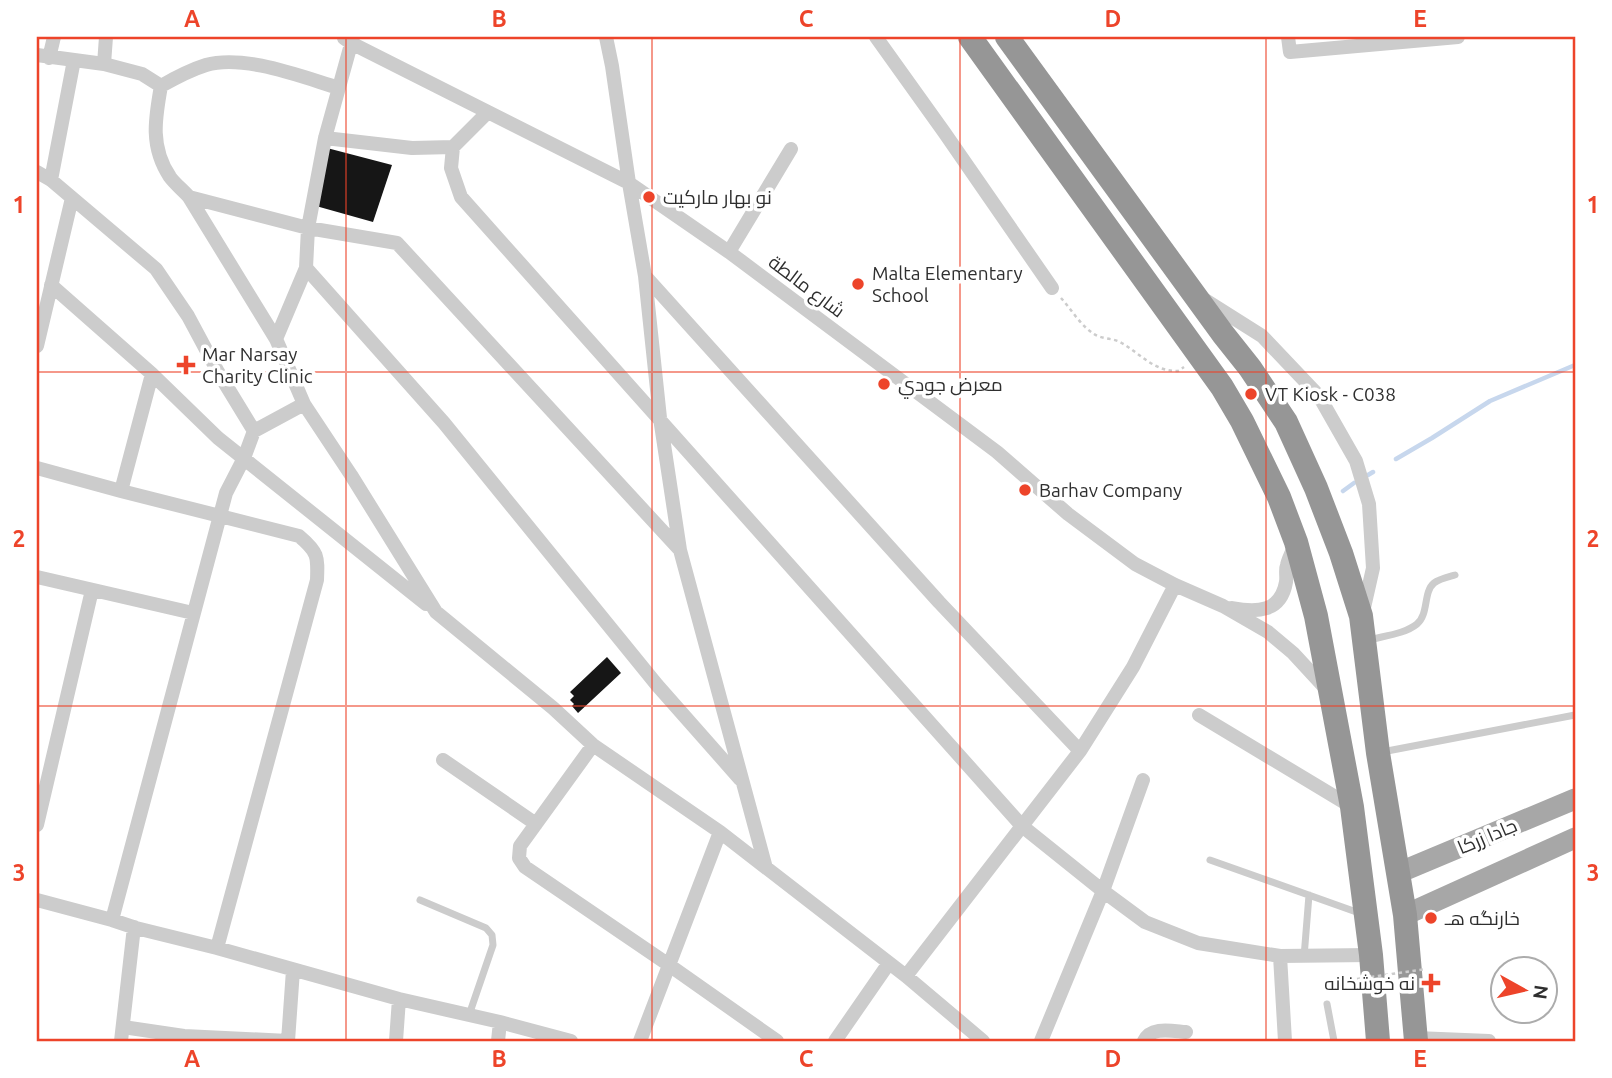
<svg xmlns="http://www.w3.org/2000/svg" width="1612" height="1078" font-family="Ubuntu,Cairo,sans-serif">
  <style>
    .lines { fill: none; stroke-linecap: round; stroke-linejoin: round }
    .stream { stroke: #c7d7ed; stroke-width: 4.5 }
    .building { fill: #161616 }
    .path { stroke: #ccc; stroke-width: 2.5; stroke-dasharray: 3.5 3.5; stroke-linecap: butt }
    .lane { stroke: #ccc; stroke-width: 7 }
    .street { stroke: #ccc; stroke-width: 14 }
    .primary { stroke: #a7a7a7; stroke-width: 21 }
    .highway { stroke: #969696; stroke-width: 24 }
    .path-bridge { stroke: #ccc; stroke-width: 2.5; stroke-dasharray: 3.5 3.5; stroke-linecap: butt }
    .grid { fill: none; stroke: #ed442a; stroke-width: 2; stroke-opacity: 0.55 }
    .poi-dot { fill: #ed442a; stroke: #fff; stroke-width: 2.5 }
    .labels { text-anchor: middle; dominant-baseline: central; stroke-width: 7; stroke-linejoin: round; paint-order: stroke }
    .poi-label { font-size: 19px; fill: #2f2f2f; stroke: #fff; text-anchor: start }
    .street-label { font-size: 19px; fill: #2f2f2f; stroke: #fff }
    .neatline { fill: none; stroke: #ed442a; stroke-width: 2.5 }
    .grid-label { font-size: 23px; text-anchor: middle; font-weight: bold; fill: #ed442a }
  </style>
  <rect width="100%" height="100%" fill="#fff"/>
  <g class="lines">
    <path class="stream" d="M1396 459 1432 438 1490 401 1575 365
      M1368 475 1373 472
      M1343 491 1354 483"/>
  </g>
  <path class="building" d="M327 148 392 165 373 222 316 206Z
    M607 657 621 673 578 713 572 706 574 704 570 700 574 696 570 692Z"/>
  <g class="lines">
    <path class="path" d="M1061 298C1071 309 1081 326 1094 334 1101 339 1112 338 1120 342 1140 353 1154 372 1178 371L1184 367"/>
    <path class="lane" d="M1369 640C1383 636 1405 634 1417 624 1429 614 1423 592 1434 583 1439 579 1448 577 1455 575
      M1382 752 1575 715
      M1210 860 1362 914
      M420 900 486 928 492 935 493 945 469 1015
      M1304 957 1309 895
      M1327 1004 1334 1041"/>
    <path class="street" d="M353 37 325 138 308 228 306 268 276 339 304 404 351 475 436 612 553 708 593 745 720 832 906 976 983 1041
      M606 37 612 66 629 183 645 276 660 418 680 550 766 868
      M876 37 944 132 1052 288
      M1288 37 1290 52 1458 37
      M344 38 351 43 629 183 729 252 997 452 1068 514 1135 564 1175 585 1223 606 1268 632 1293 653 1328 691
      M37 55 104 64 142 74 161 86
      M49 58 54 37
      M104 64 106 37
      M325 138 412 148 453 147 488 112
      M453 147 451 168 461 197 1022 826 1103 891 1145 922 1198 943 1280 956 1371 955
      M37 172 51 180 156 269 188 316 218 372 254 431
      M51 180 74 60
      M189 197 308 228 397 243 680 550
      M729 252 791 149
      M306 268 444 423 657 685 740 779
      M645 276 939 602 1080 751
      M51 285 152 374 218 438 426 604
      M1205 300 1262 336 1319 396 1356 461 1369 504 1373 568 1363 612
      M276 339 189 197C183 190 175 184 170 177 150 147 155 119 161 86 175 78 190 70 206 65 244 54 302 77 339 88
      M37 346 72 198
      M37 468 121 491 299 536C318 552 318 556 317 580L217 948
      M121 491 152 374
      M37 577 193 613
      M1232 608C1257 613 1281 612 1286 582 1287 576 1285 570 1287 565 1289 557 1293 550 1296 543
      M1199 715 1352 807
      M593 745 520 846 519 858 525 867 669 965 777 1041
      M443 760 536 824
      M37 825 92 590
      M37 900 112 920 136 928 217 948 399 999 500 1022 571 1041
      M112 920 226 493 244 458 254 431 304 404
      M1280 956 1285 1041
      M906 976 1080 751 1133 667 1175 585
      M123 1027 184 1036 288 1041
      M1416 1038 1489 1041
      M121 1041 134 927
      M288 1041 293 970
      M396 1041 399 999
      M498 1041 500 1022
      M640 1041 720 832
      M835 1041 889 963
      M1041 1041 1103 891 1143 780
      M1144 1041C1151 1026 1172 1031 1186 1032"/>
    <path class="primary" d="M1398 873 1575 799
      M1405 915 1575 838"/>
    <path class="highway" d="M970 37 1222 387 1242 421 1279 497 1296 542 1316 616 1352 807 1371 955 1378 1041
      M1007 37 1223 334 1250 368 1286 422 1316 488 1341 553 1361 616 1378 753 1405 915 1416 1041"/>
    <path class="path-bridge" d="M1357 979 1426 969"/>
  </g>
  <path class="grid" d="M346 37V1041M652 37V1041M960 37V1041M1266 37V1041M37 372H1575M37 706H1575"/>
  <g class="poi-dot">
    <circle cx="649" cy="197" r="7"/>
    <circle cx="858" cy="284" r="7"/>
    <path d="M182.5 354.5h7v7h7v7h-7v7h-7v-7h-7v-7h7z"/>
    <circle cx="884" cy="384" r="7"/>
    <circle cx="1251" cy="394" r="7"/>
    <circle cx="1025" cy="490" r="7"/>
    <circle cx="1431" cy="918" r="7"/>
    <path d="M1427.5 972.5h7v7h7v7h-7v7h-7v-7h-7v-7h7z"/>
  </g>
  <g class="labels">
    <g class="poi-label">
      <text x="663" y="197">نو بهار ماركيت</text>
      <text x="872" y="273">Malta Elementary<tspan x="872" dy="22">School</tspan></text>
      <text x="202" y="354">Mar Narsay<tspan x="202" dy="22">Charity Clinic</tspan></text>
      <text x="898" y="384">معرض جودي</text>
      <text x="1265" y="394">VT Kiosk - C038</text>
      <text x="1039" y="490">Barhav Company</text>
      <text x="1445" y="918">خارنگه هـ</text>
      <text x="1415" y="983" text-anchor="end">نه خوشخانه</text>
    </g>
    <g class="street-label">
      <text transform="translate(807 286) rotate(37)">شارع مالطة</text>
      <text transform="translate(1487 836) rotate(-23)">جادا زرکا</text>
    </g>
  </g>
  <rect width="1612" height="1078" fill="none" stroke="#ffffff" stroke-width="77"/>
  <g transform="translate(1524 990) rotate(98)"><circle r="33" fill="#ffffff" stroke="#acacac" stroke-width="2"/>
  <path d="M0-5L12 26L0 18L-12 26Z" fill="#ed442a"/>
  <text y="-10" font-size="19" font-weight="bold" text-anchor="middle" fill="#2f2f2f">N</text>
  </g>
  <rect x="38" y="38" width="1536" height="1002" class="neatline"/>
  <g class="grid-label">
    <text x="192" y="27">A</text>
    <text x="499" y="27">B</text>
    <text x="806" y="27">C</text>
    <text x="1113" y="27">D</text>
    <text x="1420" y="27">E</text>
    <text x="19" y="213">1</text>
    <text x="1593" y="213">1</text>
    <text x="19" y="547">2</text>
    <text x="1593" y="547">2</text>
    <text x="19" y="881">3</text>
    <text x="1593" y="881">3</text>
    <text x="192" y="1067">A</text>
    <text x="499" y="1067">B</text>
    <text x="806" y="1067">C</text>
    <text x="1113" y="1067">D</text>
    <text x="1420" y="1067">E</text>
  </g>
</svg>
